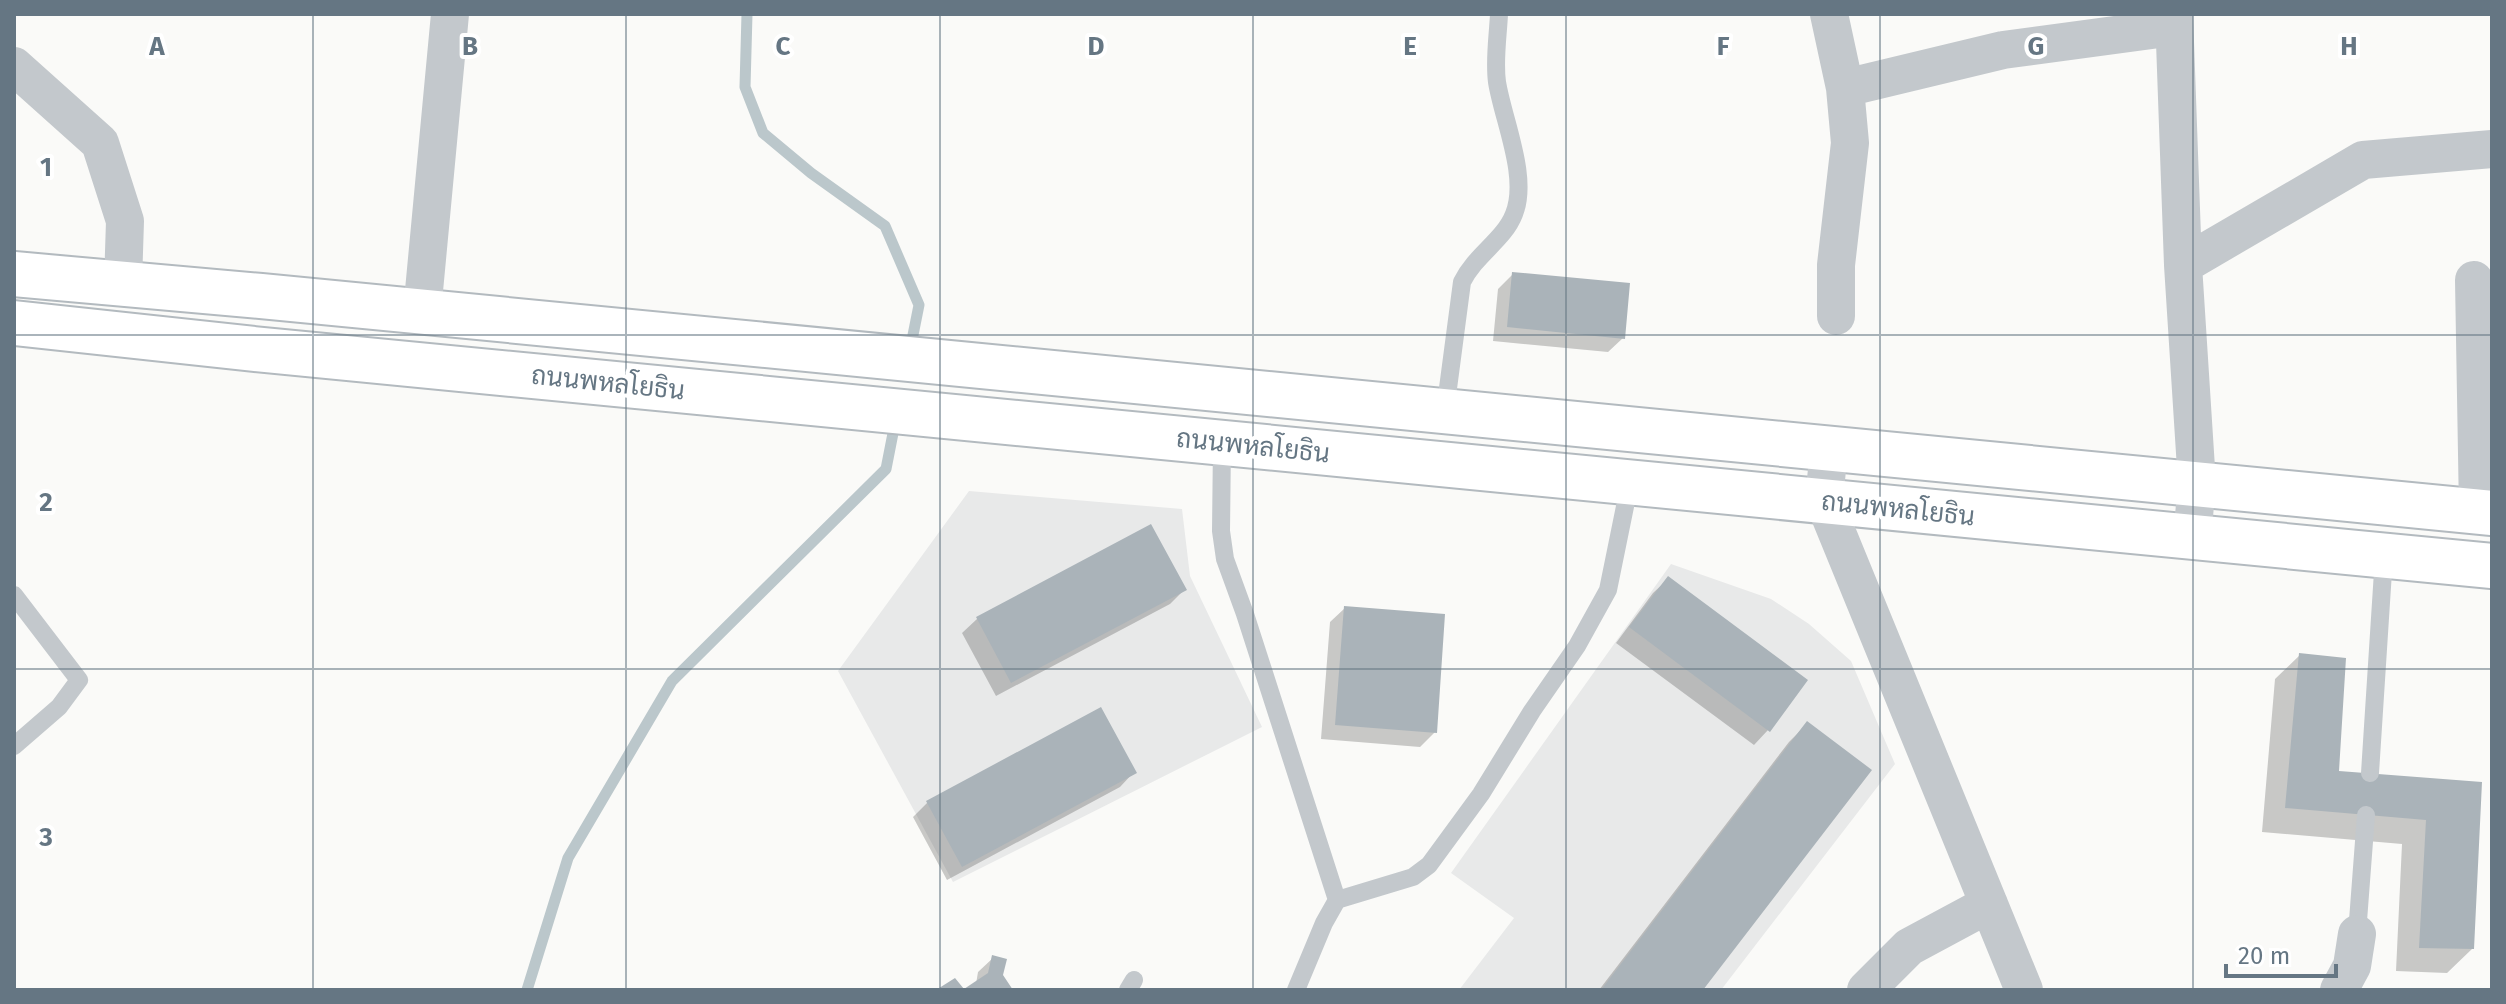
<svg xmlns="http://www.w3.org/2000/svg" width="2506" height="1004" font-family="'Fira Sans',Sarabun,sans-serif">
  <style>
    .built { fill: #e8e9e9 }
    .shadow { fill: #0003 }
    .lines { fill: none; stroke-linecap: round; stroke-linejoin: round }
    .stream { stroke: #bbc7cb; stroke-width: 11 }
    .building { fill: #aab3b9 }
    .secondary-casing { stroke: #b3babf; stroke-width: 48 }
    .service { stroke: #c3c8cc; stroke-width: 18 }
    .minor { stroke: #c3c8cc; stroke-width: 38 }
    .secondary { stroke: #fff; stroke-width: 44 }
    .grid { fill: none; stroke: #657683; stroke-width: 2; stroke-opacity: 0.55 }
    .labels { text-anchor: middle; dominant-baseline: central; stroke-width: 8; stroke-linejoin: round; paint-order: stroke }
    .street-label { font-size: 26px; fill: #657683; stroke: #fff }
    .grid-label { font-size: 26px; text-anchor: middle; font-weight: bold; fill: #657683; stroke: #fff; stroke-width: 8; stroke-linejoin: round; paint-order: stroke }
  </style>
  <rect width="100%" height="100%" fill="#fafaf8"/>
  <path class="built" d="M969 491 1182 509 1190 576 1262 727 953 882 838 671Z
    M1671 564 1771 599 1809 624 1851 661 1895 764 1721 990H1459L1514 918 1451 873Z"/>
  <path class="shadow" d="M1513 274 1623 338 1608 352 1493 341 1498 289Z
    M1150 527 1184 590 1170 604 996 696 962 633 977 619Z
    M1668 579 1768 730 1754 745 1616 643 1653 593Z
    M1345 608 1435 732 1420 747 1321 739 1330 622Z
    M2300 655 2337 773 2480 784 2472 949 2447 973 2396 971 2402 844 2262 832 2275 679Z
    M1807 724 1701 990H1599L1789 742Z
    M1134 772 1120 787 947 880 913 817 928 802Z
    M993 958 1011 990H966L976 984 978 972Z"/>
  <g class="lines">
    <path class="stream" d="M747 14 745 87 763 133 811 173 885 226 919 305 910 350
      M527 990 568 858 672 681 886 469 896 418"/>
  </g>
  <path class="building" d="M1512 272 1630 283 1625 339 1507 327Z
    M1151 524 1187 590 1011 683 976 617Z
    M1668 576 1808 680 1770 732 1629 627Z
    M1344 606 1445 614 1437 733 1335 725Z
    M2299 653 2346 658 2339 771 2482 782 2474 949 2419 948 2426 820 2285 808Z
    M1101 707 1137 773 962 867 926 801Z
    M1807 721 1872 770 1703 990H1601Z
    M992 955 1007 959 1003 975 1013 990H936L955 978 964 989 988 973Z"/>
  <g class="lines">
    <defs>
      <path id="secondary" d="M14 274 261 296 2492 513
        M14 323 254 349 2492 566"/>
    </defs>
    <use href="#secondary" class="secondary-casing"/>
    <path class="service" d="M1445 411 1462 282C1476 254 1504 240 1514 214 1529 177 1503 120 1497 82 1494 60 1498 36 1499 14
      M1222 443 1221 531 1225 559 1245 614 1337 900 1324 923 1296 990
      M14 595 79 680 59 707 14 746
      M2370 773 2384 556
      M1337 900 1413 877 1429 865 1481 794 1532 711 1577 646 1608 590 1630 482
      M2357 934 2366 815
      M1128 990 1134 980"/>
    <path class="minor" d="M1829 14 1845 88 1850 143 1836 265V316
      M2174 14 2183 265 2197 484 2192 537
      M14 66 100 143 125 221 123 283
      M1845 88 2003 50 2174 27
      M2183 265 2363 160 2492 149
      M2474 280 2478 511
      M422 312 450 14
      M1829 448 1824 501 2024 990
      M1866 990 1909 947 1989 904
      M2339 990 2352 966 2357 934"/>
    <use href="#secondary" class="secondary"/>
  </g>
  <path class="grid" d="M313 14V990M626 14V990M940 14V990M1253 14V990M1566 14V990M1880 14V990M2193 14V990M14 335H2492M14 669H2492"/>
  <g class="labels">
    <g class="street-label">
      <text transform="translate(608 383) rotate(6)">ถนนพหลโยธิน</text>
      <text transform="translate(1253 446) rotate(6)">ถนนพหลโยธิน</text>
      <text transform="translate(1898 509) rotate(6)">ถนนพหลโยธิน</text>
    </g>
  </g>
  <g class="grid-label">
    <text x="157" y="55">A</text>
    <text x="470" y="55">B</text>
    <text x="783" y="55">C</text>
    <text x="1096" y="55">D</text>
    <text x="1410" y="55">E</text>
    <text x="1723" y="55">F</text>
    <text x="2036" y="55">G</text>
    <text x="2349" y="55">H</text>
    <text x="46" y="176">1</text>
    <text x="46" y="511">2</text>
    <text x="46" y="846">3</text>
  </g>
  <rect width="2506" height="1004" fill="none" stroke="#657683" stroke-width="32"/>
  <path d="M2226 964v12h110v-12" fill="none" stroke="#657683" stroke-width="4"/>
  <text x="2238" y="964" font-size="24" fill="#657683" stroke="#ffffff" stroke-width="6" paint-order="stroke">20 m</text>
</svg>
